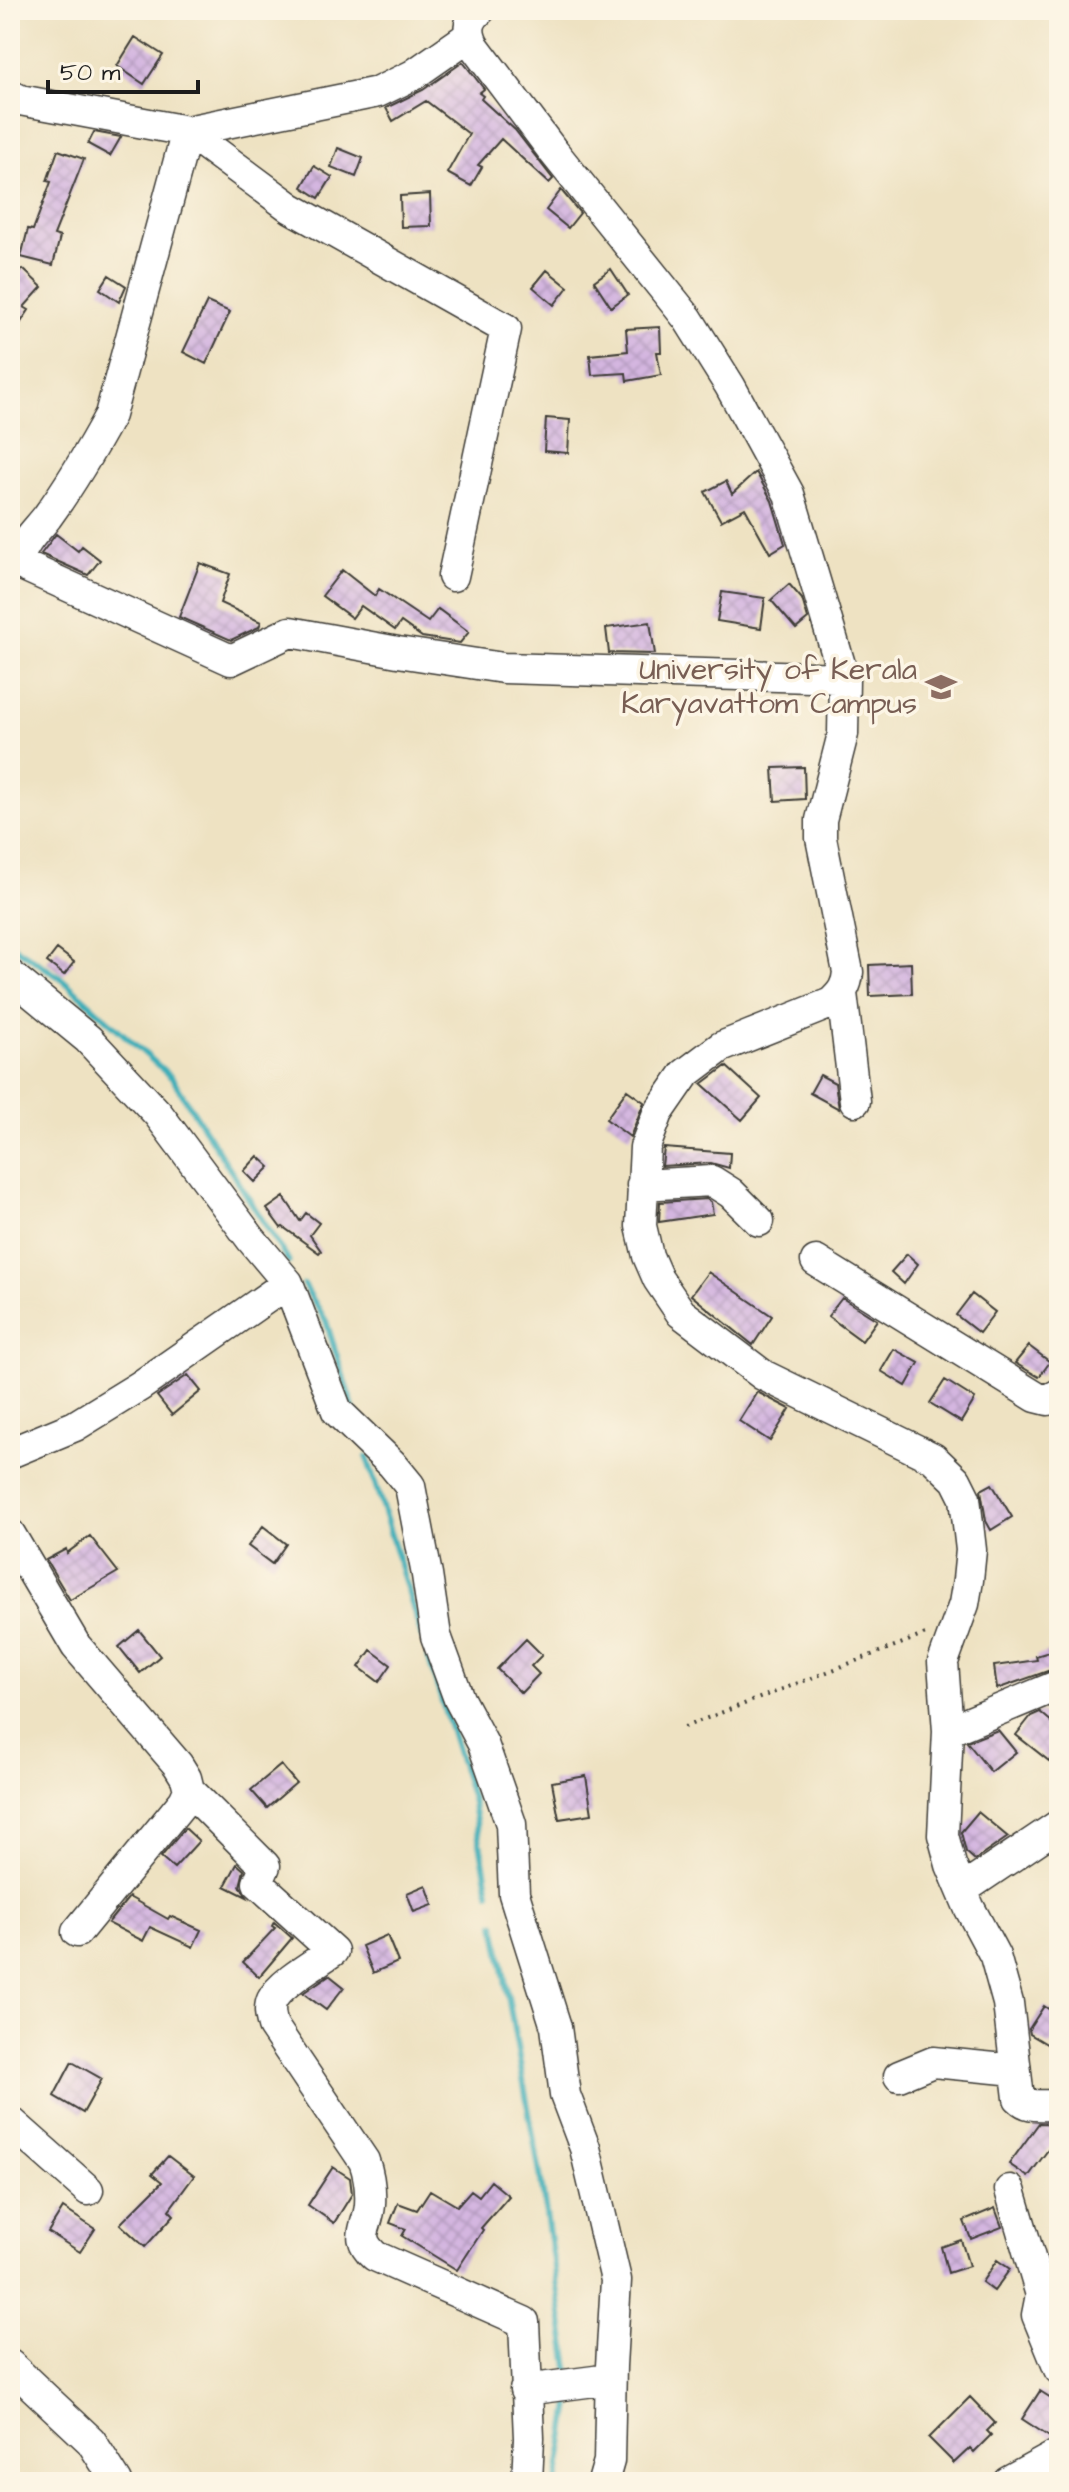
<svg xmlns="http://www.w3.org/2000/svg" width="1069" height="2492" font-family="'Architects Daughter',sans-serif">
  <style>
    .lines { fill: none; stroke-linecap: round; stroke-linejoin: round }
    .stream { stroke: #3eaeb8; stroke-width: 6 }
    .building { fill: url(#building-cross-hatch) }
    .minor-casing { stroke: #3c3a35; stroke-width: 33 }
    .path { stroke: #3c3a35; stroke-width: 4; stroke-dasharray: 2 6; stroke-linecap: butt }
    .minor { stroke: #fff; stroke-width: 30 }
    .labels { text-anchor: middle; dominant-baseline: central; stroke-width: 7; stroke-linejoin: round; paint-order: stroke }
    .education-label { font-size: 30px; fill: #785e54; stroke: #fcf5e5; text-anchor: end }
  </style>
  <defs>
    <pattern id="building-cross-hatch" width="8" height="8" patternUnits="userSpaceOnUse" patternTransform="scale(2)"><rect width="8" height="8" fill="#d4b6e0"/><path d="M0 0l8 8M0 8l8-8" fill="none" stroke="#b59cc0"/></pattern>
  </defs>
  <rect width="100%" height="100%" fill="#fcf5e5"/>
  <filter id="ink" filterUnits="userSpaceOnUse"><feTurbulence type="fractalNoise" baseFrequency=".0125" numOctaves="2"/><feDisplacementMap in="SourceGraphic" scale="16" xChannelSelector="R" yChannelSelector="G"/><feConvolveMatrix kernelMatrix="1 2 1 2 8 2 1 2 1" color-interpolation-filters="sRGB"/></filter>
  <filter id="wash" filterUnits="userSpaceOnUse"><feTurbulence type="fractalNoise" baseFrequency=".006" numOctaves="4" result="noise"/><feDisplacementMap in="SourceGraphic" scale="32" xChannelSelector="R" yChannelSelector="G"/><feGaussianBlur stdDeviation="1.8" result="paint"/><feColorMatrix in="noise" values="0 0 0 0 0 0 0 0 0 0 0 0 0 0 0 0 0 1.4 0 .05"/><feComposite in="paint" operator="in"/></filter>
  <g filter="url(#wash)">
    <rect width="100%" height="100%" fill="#eee2c2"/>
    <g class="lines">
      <path class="stream" d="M10 944 62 979 172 1078 289 1262
        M304 1285 326 1321 354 1411
        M367 1457 422 1637
        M428 1656 472 1799 489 1892
        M495 1924 540 2174 570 2374
        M557 2482 572 2393"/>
    </g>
    <g id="blocks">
      <path class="building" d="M135 37 163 55 144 84 117 66Z
        M463 62 484 89 479 93 483 96 481 99 515 130 553 179 549 183 501 139 478 165 482 167 471 186 447 173 469 134 426 101 393 121 386 108 423 90Z
        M94 132 121 137 110 156 88 144Z
        M338 148 363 158 356 177 331 167Z
        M58 150 84 159 54 235 60 237 53 265 21 257 28 229 33 230 51 182 47 181Z
        M314 166 332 177 319 198 302 187Z
        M561 190 580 213 568 228 546 210Z
        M430 194 431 226 401 227 400 196Z
        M23 269 42 287 24 307 29 310 10 339V283Z
        M611 269 628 295 611 307 594 281Z
        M547 270 568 287 554 305 533 287Z
        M109 275 126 286 119 302 100 289Z
        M207 302 230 312 206 364 183 352Z
        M660 327 661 352H657L661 375 627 381 626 373 592 375 590 355 628 351 626 329Z
        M546 418 570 420 568 453 544 451Z
        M756 472 772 501 785 544 770 553 745 508 721 521 705 492 726 481 732 494Z
        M56 534 78 551 82 546 100 560 88 575 41 554Z
        M200 563 230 574 220 603 261 622 259 627 231 640 179 617Z
        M342 570 375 596 379 589 428 622 438 609 469 632 460 643 422 637 401 622 395 630 361 606 352 618 322 596Z
        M789 584 802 599 808 619 796 629 771 600Z
        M722 592 765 598 761 628 717 621Z
        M650 622 655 654 609 653 606 628Z
        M804 767 805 799 775 801 773 768Z
        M57 949 74 962 64 975 47 962Z
        M911 963 912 994 870 996 869 965Z
        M726 1066 761 1098 742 1120 702 1084Z
        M820 1075 835 1083 839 1109 810 1093Z
        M627 1090 644 1102 630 1137 606 1119Z
        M664 1148 730 1153 729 1168 711 1163 662 1166Z
        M258 1156 270 1167 255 1182 244 1171Z
        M284 1197 300 1221 306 1213 319 1223 310 1235 321 1251 319 1253 283 1227 281 1228 267 1209Z
        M707 1199 711 1202 713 1214 659 1222 660 1202Z
        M907 1254 918 1264 904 1284 891 1272Z
        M708 1272 772 1316 753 1345 691 1295Z
        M972 1294 995 1312 979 1333 956 1315Z
        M842 1298 877 1320 862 1341 828 1316Z
        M1029 1346 1050 1362 1039 1377 1015 1363Z
        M894 1349 919 1363 906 1386 881 1371Z
        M188 1375 201 1391 172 1415 157 1396Z
        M945 1380 975 1399 961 1422 930 1403Z
        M757 1392 790 1409 770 1441 739 1421Z
        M992 1484 1012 1517 991 1530 986 1521 981 1490Z
        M263 1526 286 1544 272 1564 248 1546Z
        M90 1536 118 1572 70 1600 46 1560 66 1549 67 1553Z
        M139 1630 160 1656 140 1673 119 1647Z
        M526 1639 542 1655 531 1666 539 1674 521 1693 497 1669Z
        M1059 1649V1667L997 1689 994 1666 1037 1660 1036 1656Z
        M371 1650 391 1665 379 1682 359 1667Z
        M1040 1712 1059 1728V1748L1049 1761 1016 1735 1031 1716Z
        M998 1730 1016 1752 991 1772 967 1742Z
        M281 1765 296 1783 267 1808 251 1790Z
        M586 1776 592 1814 559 1819 552 1782Z
        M978 1812 1008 1837 975 1860 966 1852 961 1832Z
        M185 1828 199 1841 174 1868 161 1857Z
        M237 1864 244 1870 240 1886 247 1897 225 1886Z
        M426 1885 433 1905 414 1912 407 1893Z
        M129 1897 168 1919 170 1916 201 1930 193 1947 150 1927 143 1941 108 1923Z
        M274 1922 292 1938 259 1977 243 1962 275 1928 272 1926Z
        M387 1935 398 1962 373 1973 362 1946Z
        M329 1975 344 1987 326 2010 303 1993Z
        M1044 2006 1059 2016V2032L1050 2046 1030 2034 1029 2029Z
        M72 2062 102 2079 83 2113 54 2096Z
        M1039 2123 1059 2124V2135L1028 2177 1009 2164Z
        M168 2156 194 2176 169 2210 174 2215 145 2247 120 2224 162 2182 152 2174Z
        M333 2167 350 2178 352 2194 334 2223 308 2205Z
        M491 2181 509 2196 481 2228 483 2230 457 2270 402 2236 406 2229 390 2223 398 2203 417 2210 430 2190 457 2206 471 2190 479 2196Z
        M63 2208 95 2229 80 2252 48 2232Z
        M995 2208 1002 2227 971 2239 964 2221Z
        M961 2240 969 2266 948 2273 941 2247Z
        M997 2260 1010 2269 994 2291 982 2282Z
        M1040 2391 1059 2403V2428L1051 2438 1022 2419Z
        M970 2397 995 2423 987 2431 991 2435 974 2452 970 2448 954 2463 929 2438Z"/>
    </g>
  </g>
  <g filter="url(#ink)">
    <use href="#blocks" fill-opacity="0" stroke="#3c3a35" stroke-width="2"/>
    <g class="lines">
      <defs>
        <path id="minor" d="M480 10C467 21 467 32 474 46L553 151 688 319 730 386 789 494 844 678 843 734 821 820V838L848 972C847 986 842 993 831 1003L721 1047 685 1074 658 1113 645 1147 641 1226 648 1256 658 1279 681 1313 763 1375 933 1458 956 1480 965 1498 971 1550 968 1580 964 1604 943 1662 948 1731 943 1835 951 1865 969 1907 995 1956 1008 2003 1019 2098C1031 2110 1044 2103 1059 2106
          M10 95 20 100 187 131 110 415C91 450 71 484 47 517 37 530 24 541 19 558L24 566 231 660 290 632 398 652 503 668 844 678
          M187 131 291 208 506 329 453 576
          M187 131 378 92 413 75 469 36
          M10 975 88 1039 158 1114 251 1239 288 1283 337 1411 392 1464 410 1486 427 1575 436 1636 459 1699 483 1744 511 1824 514 1894 556 2027 565 2095 585 2148 616 2280 611 2366 609 2461 603 2482
          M842 993 855 1101
          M642 1185 712 1181 731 1193 759 1221
          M816 1261 1036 1397 1048 1400 1059 1394
          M10 1453 75 1426 140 1386 288 1283
          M10 1534 76 1646 178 1765 186 1778 189 1790 184 1801 77 1932
          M948 1731 1059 1685
          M189 1790 265 1866 258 1883 333 1951C316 1963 280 1983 272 2000 268 2009 271 2018 273 2026L364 2161C369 2175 371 2189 370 2205 368 2229 353 2236 375 2256L524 2322 529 2438 527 2482
          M962 1890 1059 1825
          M899 2076 933 2062 1015 2070
          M10 2121 88 2190
          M1010 2190 1041 2295
          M1059 2277 1041 2295 1037 2315 1059 2369
          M10 2365 91 2441 117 2482
          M525 2390 610 2379
          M1008 2482 1059 2454"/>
      </defs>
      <use href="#minor" class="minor-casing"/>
      <path class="path" d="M684 1727 926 1634"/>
      <use href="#minor" class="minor"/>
    </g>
  </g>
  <defs>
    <symbol id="university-bare" viewBox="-9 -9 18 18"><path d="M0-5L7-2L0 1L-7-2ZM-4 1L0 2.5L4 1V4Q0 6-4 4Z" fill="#8d6e63" stroke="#fcf5e5" stroke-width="2.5" paint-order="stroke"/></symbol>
  </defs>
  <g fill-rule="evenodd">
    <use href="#university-bare" x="919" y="665" width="44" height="44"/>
  </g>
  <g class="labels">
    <g class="education-label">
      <text x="917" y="670">University of Kerala<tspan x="917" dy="34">Karyavattom Campus</tspan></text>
    </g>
  </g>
  <rect width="1069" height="2492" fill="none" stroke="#fcf5e5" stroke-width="40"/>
  <path d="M48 80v12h150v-12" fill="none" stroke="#1c1c1c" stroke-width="4"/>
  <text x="60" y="80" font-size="24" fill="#1c1c1c" stroke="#fcf5e5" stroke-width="6" paint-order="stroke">50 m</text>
</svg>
